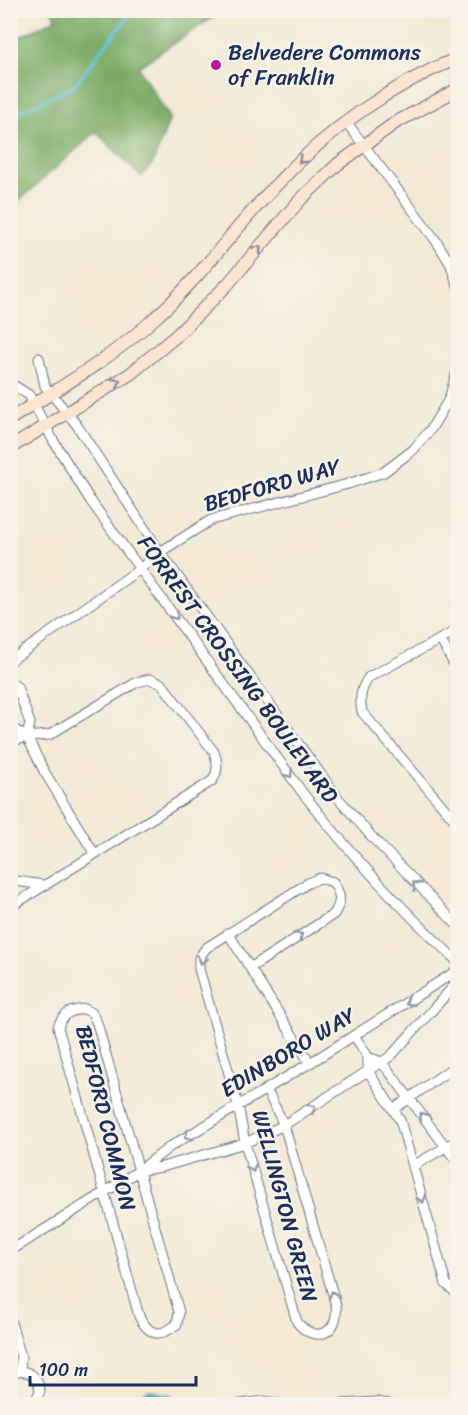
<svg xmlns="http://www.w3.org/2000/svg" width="468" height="1415" font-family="Sriracha,sans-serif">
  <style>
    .forest { fill: #79aa65; stroke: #4a6c62; stroke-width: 1.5 }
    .water { fill: #61c4df; stroke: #3e7a9e; stroke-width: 1.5 }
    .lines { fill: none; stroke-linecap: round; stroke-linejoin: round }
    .stream { stroke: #61c4df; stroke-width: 3 }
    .minor-casing { stroke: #677088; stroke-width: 11 }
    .secondary-casing { stroke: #677088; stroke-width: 14 }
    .minor { stroke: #fff; stroke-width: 9 }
    .secondary { stroke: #fde4d0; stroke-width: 12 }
    .oneway { stroke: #8c8a97 }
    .oneway2 { stroke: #8d97ae }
    .poi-dot { fill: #b5179e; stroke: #f7f3e8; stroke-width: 2 }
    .labels { text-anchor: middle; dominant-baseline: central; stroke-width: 5; stroke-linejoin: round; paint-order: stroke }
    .poi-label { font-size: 22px; fill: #1b2f5e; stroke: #f7f3e8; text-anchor: start }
    .street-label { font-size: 22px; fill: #1b2f5e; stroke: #f7f3e8 }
  </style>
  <rect width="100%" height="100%" fill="#f7f3e8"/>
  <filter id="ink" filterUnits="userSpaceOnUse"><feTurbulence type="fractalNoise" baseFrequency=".0167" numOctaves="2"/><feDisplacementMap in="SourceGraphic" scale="12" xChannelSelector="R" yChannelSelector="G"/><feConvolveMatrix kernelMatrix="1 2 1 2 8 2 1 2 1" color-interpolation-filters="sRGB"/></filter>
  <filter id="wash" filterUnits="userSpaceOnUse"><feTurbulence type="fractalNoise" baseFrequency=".008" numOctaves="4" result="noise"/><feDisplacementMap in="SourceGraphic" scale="24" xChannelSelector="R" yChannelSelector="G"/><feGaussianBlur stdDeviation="1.35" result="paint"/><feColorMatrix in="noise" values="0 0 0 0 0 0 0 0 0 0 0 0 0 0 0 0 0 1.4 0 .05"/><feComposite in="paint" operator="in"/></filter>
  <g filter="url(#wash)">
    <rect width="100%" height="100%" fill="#f3e9d5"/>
    <path class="forest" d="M52 11H223L138 67 170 118 153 163 141 177 96 132 22 198 11 205V41L56 19Z"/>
    <path class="water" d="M149 1391 171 1395 189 1404H130L133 1399Z"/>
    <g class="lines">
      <path class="stream" d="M10 116 73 87 133 10"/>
    </g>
  </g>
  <g filter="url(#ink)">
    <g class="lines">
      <defs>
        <path id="minor" d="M347 123 437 242 451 265 458 287
          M39 358 45 386 76 424 160 552 300 746 339 799 371 836 458 926
          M10 383 29 395 53 440 90 500 302 792C350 854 401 909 458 962
          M458 630 369 677C361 688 359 698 362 712L458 824
          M440 639 458 671
          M10 661 141 568 160 552 211 520 348 484 384 472 413 450 431 429 449 399 458 368
          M10 682 17 687 30 723 27 737
          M10 724 12 728 27 737
          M27 737 44 771 94 853
          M10 742 27 737 49 735 137 682 150 679 162 684 214 752C218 762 219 771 212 781L10 907
          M10 880 43 885
          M228 933 310 1063
          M250 968 334 914C342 901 341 895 333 882L320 878 308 883 206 948 199 958V969L238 1105 245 1143 297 1322C315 1345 340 1333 336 1305L284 1125 266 1089
          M85 1009 92 1013 97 1023 179 1312 177 1324C160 1338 149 1336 139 1316L58 1027C63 1013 71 1010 85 1009Z
          M354 1035 368 1057
          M394 1109 458 1064
          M458 1163 388 1070 381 1062 368 1057V1071L400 1120 446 1284 458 1294
          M413 1166 458 1140
          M142 1170 162 1167 245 1143 284 1125 391 1056 453 987 458 977
          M10 1251 140 1170 171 1146 310 1063 458 970
          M10 1319 21 1357 20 1371
          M10 1374C26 1367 38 1375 40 1391L34 1404
          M240 1404 266 1401 279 1404
          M340 1404 376 1402 389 1404"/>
        <path id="secondary" d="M10 419C61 387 112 358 156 317 202 276 236 226 279 182 328 130 391 85 458 58
          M10 448 130 374 176 336 227 285 300 200 338 164 395 123 458 89"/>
      </defs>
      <use href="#minor" class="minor-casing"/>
      <use href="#secondary" class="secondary-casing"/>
      <use href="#minor" class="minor"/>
      <use href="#secondary" class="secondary"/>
    </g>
    <defs><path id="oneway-chevron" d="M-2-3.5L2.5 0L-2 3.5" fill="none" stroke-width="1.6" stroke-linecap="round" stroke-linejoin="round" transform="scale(1.5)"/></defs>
    <g class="oneway">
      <use href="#oneway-chevron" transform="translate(302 160) rotate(137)"/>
      <use href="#oneway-chevron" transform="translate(258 249) rotate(-49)"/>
      <use href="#oneway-chevron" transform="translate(117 382) rotate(-32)"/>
    </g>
    <g class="oneway2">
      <use href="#oneway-chevron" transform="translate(175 616) rotate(55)"/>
      <use href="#oneway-chevron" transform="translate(289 774) rotate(54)"/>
      <use href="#oneway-chevron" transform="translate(416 885) rotate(-134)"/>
      <use href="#oneway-chevron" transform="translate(299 936) rotate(-33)"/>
      <use href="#oneway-chevron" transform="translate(202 960) rotate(107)"/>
      <use href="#oneway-chevron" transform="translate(409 1002) rotate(148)"/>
      <use href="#oneway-chevron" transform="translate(312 1108) rotate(-32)"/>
      <use href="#oneway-chevron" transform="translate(423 1116) rotate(-127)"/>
      <use href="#oneway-chevron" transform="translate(188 1136) rotate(148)"/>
      <use href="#oneway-chevron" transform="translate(252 1168) rotate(74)"/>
      <use href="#oneway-chevron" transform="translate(422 1199) rotate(74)"/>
      <use href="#oneway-chevron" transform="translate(333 1295) rotate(-106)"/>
    </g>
  </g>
  <circle class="poi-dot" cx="216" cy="65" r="6"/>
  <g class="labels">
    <g class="poi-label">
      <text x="228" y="52">Belvedere Commons<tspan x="228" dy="25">of Franklin</tspan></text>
    </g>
    <g class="street-label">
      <text transform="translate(272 485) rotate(-16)">BEDFORD WAY</text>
      <text transform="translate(238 669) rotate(54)">FORREST CROSSING BOULEVARD</text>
      <text transform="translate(288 1052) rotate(-31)">EDINBORO WAY</text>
      <text transform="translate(106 1118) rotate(76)">BEDFORD COMMON</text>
      <text transform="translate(285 1206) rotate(75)">WELLINGTON GREEN</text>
    </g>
  </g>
  <rect width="468" height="1415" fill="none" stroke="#f7f3e8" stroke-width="36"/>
  <path d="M30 1376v9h166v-9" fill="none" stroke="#1b2f5e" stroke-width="3"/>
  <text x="39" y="1376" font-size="18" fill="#1b2f5e" stroke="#f7f3e8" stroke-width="4.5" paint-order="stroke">100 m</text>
</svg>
